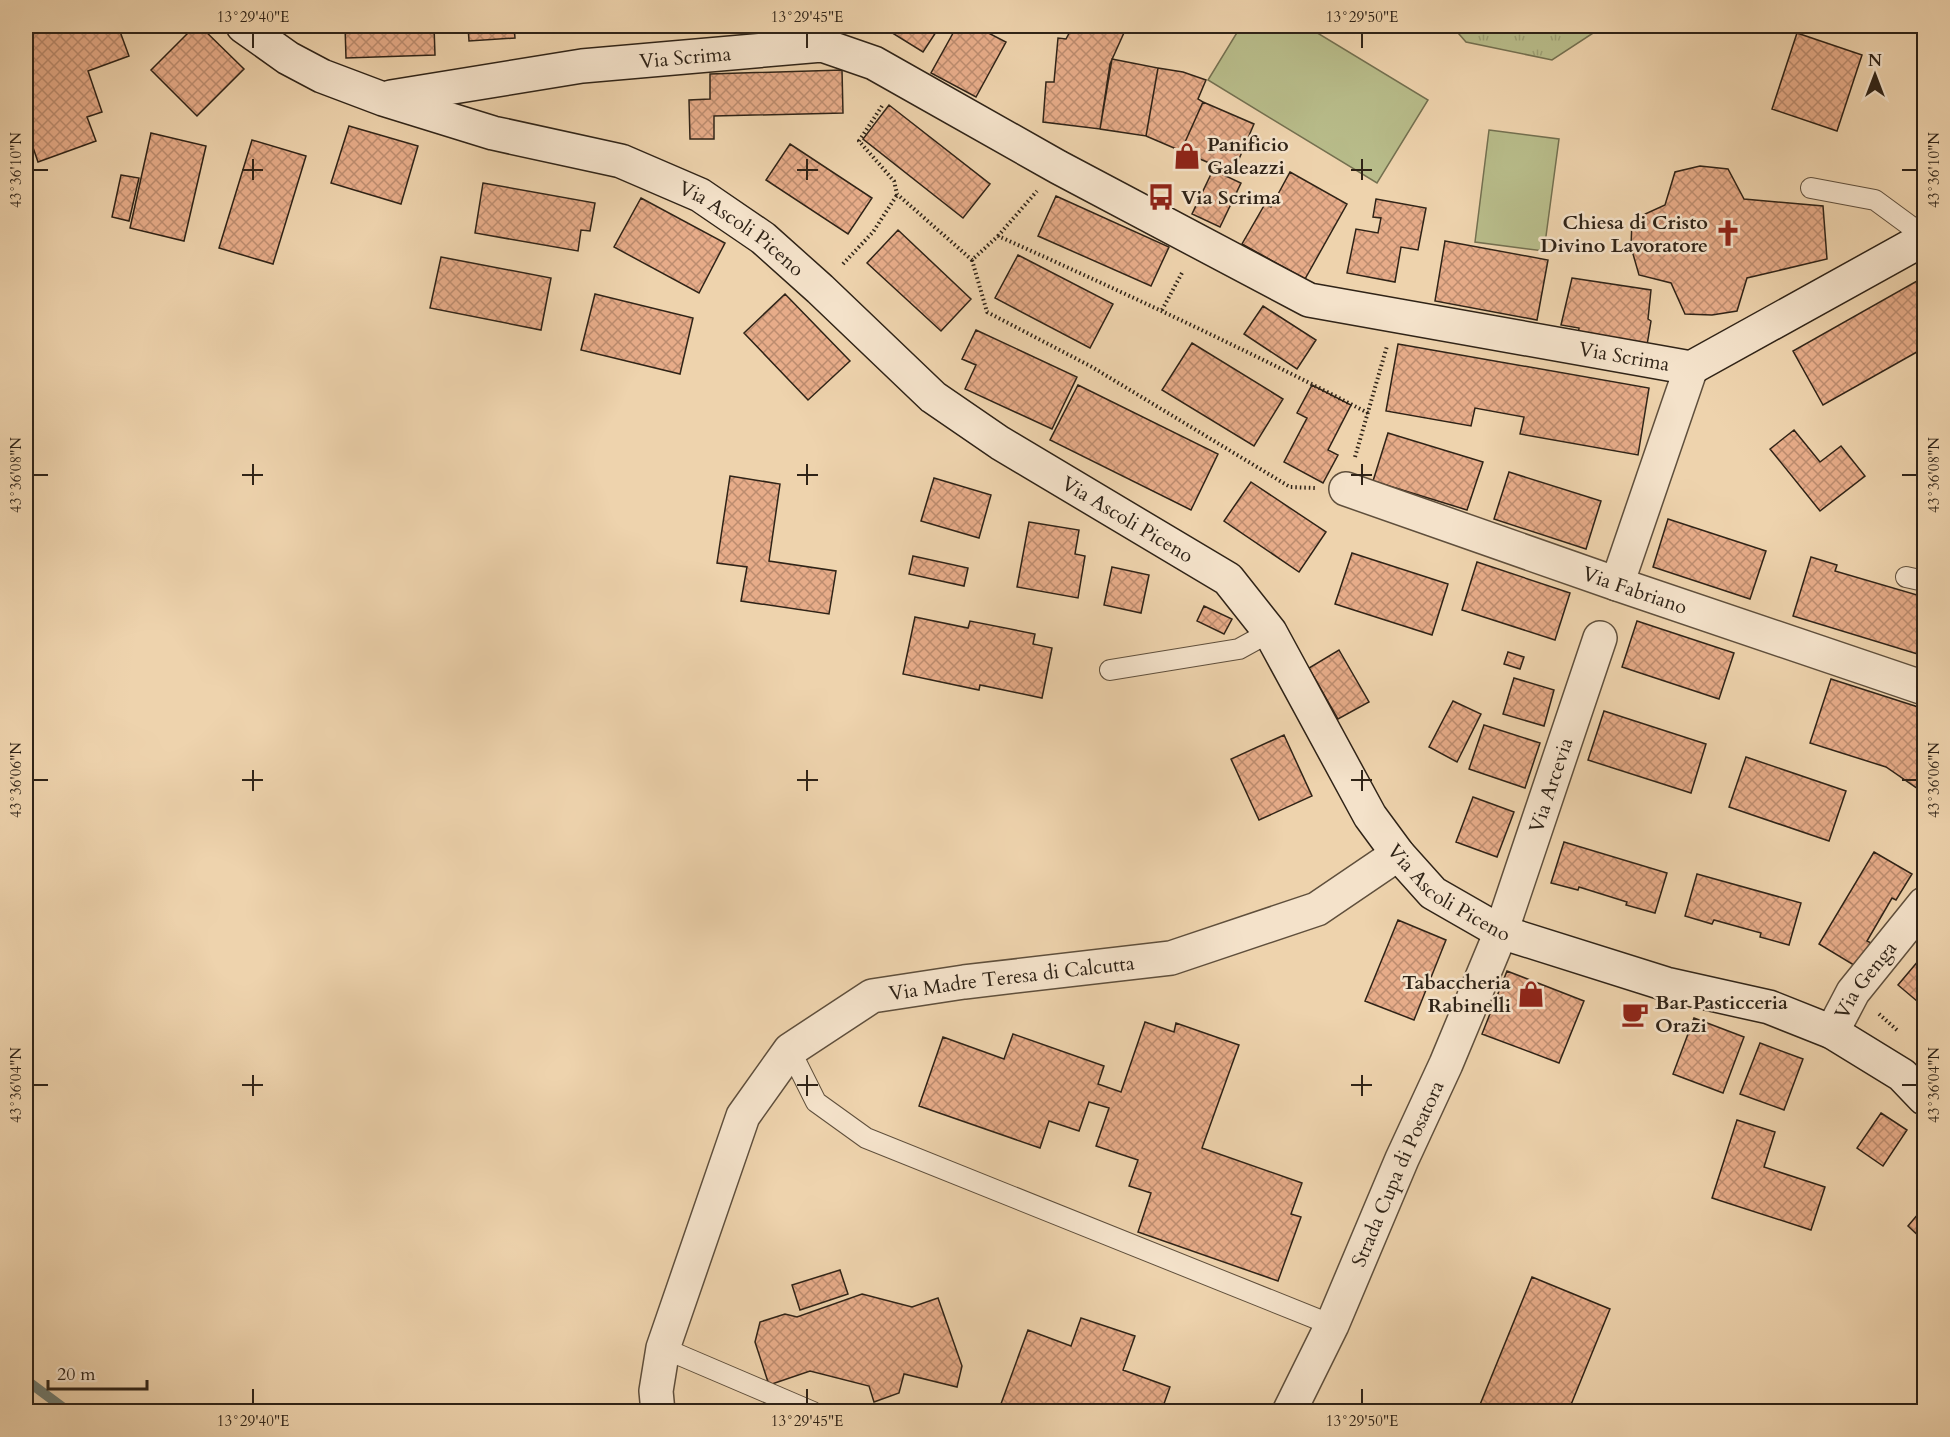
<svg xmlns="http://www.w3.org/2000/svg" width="1950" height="1437" font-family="Cardo,serif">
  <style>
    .grass { fill: url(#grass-tufts); stroke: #747050; stroke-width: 1.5 }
    .pitch { fill: #b8bc8a; stroke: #747050; stroke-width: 1.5 }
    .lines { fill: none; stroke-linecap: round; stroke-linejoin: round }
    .stream { stroke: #6f7c72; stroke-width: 10 }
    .building { fill: url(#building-cross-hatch); stroke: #2f2317; stroke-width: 1.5 }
    .lane-casing { stroke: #5f4f3c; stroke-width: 22 }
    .street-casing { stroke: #5f4f3c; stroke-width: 36 }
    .secondary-casing { stroke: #2f2317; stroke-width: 36 }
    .path { stroke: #2f2317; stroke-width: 4; stroke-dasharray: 1.5 3; stroke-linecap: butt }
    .lane { stroke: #f4e2ca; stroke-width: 20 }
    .street { stroke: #f4e2ca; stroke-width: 33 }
    .secondary { stroke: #f4e2ca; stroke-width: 33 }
    .ticks { fill: none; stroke: #2f2317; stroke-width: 2 }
    .labels { text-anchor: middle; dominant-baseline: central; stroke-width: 5; stroke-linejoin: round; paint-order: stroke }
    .street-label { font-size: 20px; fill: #2f2317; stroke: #f4e2ca }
    .poi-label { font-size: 20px; font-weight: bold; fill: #2f2317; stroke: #f4e2ca; text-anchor: start }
    .neatline { fill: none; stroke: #2f2317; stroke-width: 2 }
    .ticks-label { font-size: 15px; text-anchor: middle; fill: #2f2317 }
  </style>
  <defs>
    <pattern id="grass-tufts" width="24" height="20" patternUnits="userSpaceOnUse" patternTransform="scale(1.5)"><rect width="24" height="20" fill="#b8bc8a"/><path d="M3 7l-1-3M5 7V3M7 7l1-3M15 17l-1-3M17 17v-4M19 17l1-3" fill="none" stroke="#9ea176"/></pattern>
    <pattern id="building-cross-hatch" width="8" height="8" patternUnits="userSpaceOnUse" patternTransform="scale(1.5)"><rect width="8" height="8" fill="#e7ac89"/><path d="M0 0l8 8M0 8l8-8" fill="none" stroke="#bc8c6f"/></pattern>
  </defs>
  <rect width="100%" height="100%" fill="#eed3ad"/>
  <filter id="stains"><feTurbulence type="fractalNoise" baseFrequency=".00333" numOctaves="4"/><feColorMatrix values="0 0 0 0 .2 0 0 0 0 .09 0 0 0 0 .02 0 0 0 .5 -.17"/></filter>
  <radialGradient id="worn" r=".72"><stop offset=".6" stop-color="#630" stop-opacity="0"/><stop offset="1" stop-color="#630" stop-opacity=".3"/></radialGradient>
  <path class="grass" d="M1452 26H1604L1552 60 1466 42Z"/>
  <path class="pitch" d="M1241 26H1306L1428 100 1377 183 1208 80Z
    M1489 130 1559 139 1544 251 1475 242Z"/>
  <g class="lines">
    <path class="stream" d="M26 1380 69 1412"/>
  </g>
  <path class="building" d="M26 26H120H118L129 56 88 71 102 112 87 117 96 141 38 162 26 127Z
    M195 26H200L244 69 197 116 151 70Z
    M345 26H434L435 55 346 58Z
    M468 26H514L515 38 469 41Z
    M881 26H940L923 52Z
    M957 26 965 31 968 26H975L1006 42 976 97 931 73Z
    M1073 26H1127L1110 64 1100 129 1043 122 1046 82H1054L1058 38 1066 39Z
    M1797 33 1862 55 1837 131 1772 109Z
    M1112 59 1158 68 1146 136 1100 129Z
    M1158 68 1183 72 1206 80 1198 99 1203 102 1181 151 1146 136Z
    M842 70 843 113 714 116V139H690L689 100 710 99V74Z
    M1203 102 1254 124 1233 173 1181 151Z
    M889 105 990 184 963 218 863 139Z
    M349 126 418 146 401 204 331 183Z
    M151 133 206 146 184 241 130 228Z
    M252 140 306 156 273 264 219 248Z
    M790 144 872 198 848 234 766 180Z
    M1700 166 1728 169 1744 199 1823 206 1827 259 1747 278 1737 311 1712 315 1685 314 1671 283 1639 275 1631 247 1632 220 1665 205 1675 172Z
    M1213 170 1241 183 1220 227 1192 214Z
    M1290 172 1347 204 1305 279 1242 244 1265 204 1271 207Z
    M121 175 139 178 129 221 112 217Z
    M483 183 595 203 590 231 581 230 578 251 475 233Z
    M1056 196 1169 247 1151 286 1038 236Z
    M641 198 725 243 699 293 614 247Z
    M1376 199 1426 208 1418 250 1401 247 1395 282 1347 273 1356 229 1378 233 1381 218 1373 217Z
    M898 230 971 299 941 331 867 263Z
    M1445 241 1548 260 1537 320 1435 301Z
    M1018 255 1113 304 1090 348 995 298Z
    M441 257 551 278 541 330 430 308Z
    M1924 277V348L1823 405 1793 351Z
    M1572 278 1651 290 1648 319 1651 321 1647 345 1578 334 1579 328 1561 325Z
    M595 294 693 318 680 374 581 350Z
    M785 294 850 361 808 400 744 333Z
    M1263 306 1316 340 1297 369 1244 334Z
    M976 330 1077 377 1052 429 965 389 976 365 962 359Z
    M1192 343 1283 399 1254 446 1162 390Z
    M1398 344 1649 388 1638 455 1520 434 1524 417 1475 408 1471 426 1386 411Z
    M1078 385 1218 454 1191 510 1050 440Z
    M1312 385 1351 405 1328 450 1338 455 1323 483 1284 462 1307 418 1297 413Z
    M1794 430 1820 462 1841 446 1865 476 1820 511 1770 449Z
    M1388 433 1483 462 1467 510 1373 481Z
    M1509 472 1601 501 1586 549 1494 519Z
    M730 476 780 484 769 561 836 571 829 614 741 601 747 567 717 563Z
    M934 478 991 495 979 538 921 521Z
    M1251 482 1326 532 1299 572 1224 521Z
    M1668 519 1766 551 1750 599 1653 567Z
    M1029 522 1079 530 1075 554 1085 556 1078 598 1017 587Z
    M1352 553 1448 584 1432 635 1335 604Z
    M913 556 968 568 964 586 909 574Z
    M1811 557 1837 565 1835 571 1924 597V656L1793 616Z
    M1477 562 1570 593 1555 640 1462 610Z
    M1112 567 1149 575 1141 613 1104 605Z
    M1204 606 1232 619 1224 634 1197 621Z
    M915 617 968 628 970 621 1035 634 1033 644 1052 648 1042 698 980 685 979 690 903 674Z
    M1637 621 1734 653 1719 699 1622 667Z
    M1339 650 1369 702 1338 719 1309 668Z
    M1508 652 1524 657 1520 669 1504 664Z
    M1514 678 1554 690 1544 726 1503 714Z
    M1831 679 1915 706 1924 712V793L1886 767 1810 743Z
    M1453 701 1481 714 1457 762 1429 747Z
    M1604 711 1706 744 1691 793 1588 760Z
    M1484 725 1540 743 1525 788 1469 769Z
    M1284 735 1312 796 1259 820 1231 759Z
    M1746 757 1846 791 1829 841 1729 807Z
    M1473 797 1514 812 1497 857 1456 842Z
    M1564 842 1667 873 1655 913 1626 905 1627 902 1579 887 1578 890 1551 883Z
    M1874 852 1912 874 1896 900 1892 898 1867 941 1871 943 1857 967 1819 944Z
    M1697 874 1801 903 1789 945 1760 937 1761 933 1714 920 1712 924 1685 916Z
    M1398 920 1446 940 1414 1020 1365 1001Z
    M1924 954V1007L1898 985Z
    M1507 971 1584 1001 1559 1063 1482 1034Z
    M1694 1018 1744 1037 1723 1093 1673 1074Z
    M1145 1022 1174 1032 1176 1023 1239 1045 1202 1148 1302 1183 1291 1214 1301 1217 1278 1281 1138 1232 1151 1193 1129 1186 1138 1160 1096 1146 1109 1108 1089 1102 1079 1131 1049 1121 1040 1148 919 1106 943 1037 1004 1059 1013 1034 1104 1066 1098 1084 1121 1092Z
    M1760 1043 1803 1059 1784 1110 1740 1094Z
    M1881 1113 1907 1130 1883 1166 1857 1148Z
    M1737 1120 1775 1132 1764 1167 1825 1187 1811 1230 1712 1198Z
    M1924 1207V1241L1908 1226Z
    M840 1270 848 1294 800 1310 792 1285Z
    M1532 1277 1610 1309 1568 1412H1477Z
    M862 1294 912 1307 938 1298 962 1366 957 1387 904 1374 899 1393 874 1402 869 1386 810 1371 769 1385 755 1342 760 1322 785 1314 797 1317Z
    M1081 1318 1135 1336 1123 1370 1170 1387 1161 1412H998L1028 1330 1071 1346Z"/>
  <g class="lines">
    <defs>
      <path id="lane" d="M822 45 828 26
        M1811 188 1875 200 1924 236
        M1906 577 1924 581
        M1110 670 1239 649 1270 632
        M790 1050 816 1102 866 1138 1332 1325
        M663 1348 813 1412"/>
      <g id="street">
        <path id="s1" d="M1346 489 1617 584 1924 688"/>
        <path d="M1617 584 1691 368"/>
        <path id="s2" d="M1832 1032 1853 992 1924 904"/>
        <path id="s3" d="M658 1412 656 1391 663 1348 743 1116 790 1050 872 996 964 982 1171 958 1317 909 1398 854"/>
        <path id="s4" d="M1289 1412 1332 1325 1402 1159 1446 1064 1501 932 1600 638"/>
      </g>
      <g id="secondary">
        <path id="s5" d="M243 26 288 58 322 76 383 99 493 133 621 161 700 195 763 238 820 289 933 397 1000 443 1228 579 1270 632 1370 816 1398 854 1433 893 1501 932 1666 984 1769 1007 1832 1032 1902 1075 1924 1098"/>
        <path id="s6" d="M391 97 582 66 822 45 874 63 1058 167 1309 300 1691 368 1924 239"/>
      </g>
    </defs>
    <use href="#lane" class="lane-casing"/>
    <use href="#street" class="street-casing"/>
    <use href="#secondary" class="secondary-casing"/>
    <path class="path" d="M882 106 859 141 894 181 897 194 972 260 998 236C1123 292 1247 350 1368 413
      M998 236 1037 191
      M972 260 987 312 1092 367 1290 487 1315 488
      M843 264 873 232 897 195
      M1162 310 1183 271
      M1355 457 1387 346
      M1879 1014 1898 1031"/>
    <use href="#lane" class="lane"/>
    <use href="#street" class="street"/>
    <use href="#secondary" class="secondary"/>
  </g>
  <path class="ticks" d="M253 33V48M807 33V48M1362 33V48M253 159V180M807 159V180M1362 159V180M33 170H48M242 170H263M797 170H818M1351 170H1372M1902 170H1917M253 464V485M807 464V485M1362 464V485M33 475H48M242 475H263M797 475H818M1351 475H1372M1902 475H1917M253 770V791M807 770V791M1362 770V791M33 780H48M242 780H263M797 780H818M1351 780H1372M1902 780H1917M253 1075V1096M807 1075V1096M1362 1075V1096M33 1085H48M242 1085H263M797 1085H818M1351 1085H1372M1902 1085H1917M253 1389V1404M807 1389V1404M1362 1389V1404"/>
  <defs>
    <symbol id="shop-bare" viewBox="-9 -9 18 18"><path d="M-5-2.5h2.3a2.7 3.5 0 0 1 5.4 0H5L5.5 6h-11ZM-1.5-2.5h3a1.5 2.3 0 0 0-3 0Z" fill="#8f2418" stroke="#f4e2ca" stroke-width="2.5" paint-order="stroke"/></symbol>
    <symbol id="bus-bare" viewBox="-9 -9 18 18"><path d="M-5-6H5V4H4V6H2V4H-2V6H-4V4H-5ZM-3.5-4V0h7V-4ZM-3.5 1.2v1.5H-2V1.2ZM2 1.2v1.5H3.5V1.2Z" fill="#8f2418" stroke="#f4e2ca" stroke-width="2.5" paint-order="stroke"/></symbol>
    <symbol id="church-bare" viewBox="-9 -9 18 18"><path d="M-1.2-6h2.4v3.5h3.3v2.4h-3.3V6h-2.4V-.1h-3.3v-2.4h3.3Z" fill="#8f2418" stroke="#f4e2ca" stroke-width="2.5" paint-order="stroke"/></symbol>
    <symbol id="cafe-bare" viewBox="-9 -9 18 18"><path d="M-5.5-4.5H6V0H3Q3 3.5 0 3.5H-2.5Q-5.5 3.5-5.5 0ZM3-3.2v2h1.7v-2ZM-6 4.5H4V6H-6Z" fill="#8f2418" stroke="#f4e2ca" stroke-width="2.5" paint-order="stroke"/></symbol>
  </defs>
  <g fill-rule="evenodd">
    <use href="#shop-bare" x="1168" y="137" width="38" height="38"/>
    <use href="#bus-bare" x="1142" y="178" width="38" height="38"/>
    <use href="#church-bare" x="1709" y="214" width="38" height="38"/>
    <use href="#shop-bare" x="1512" y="975" width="38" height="38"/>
    <use href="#cafe-bare" x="1616" y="995" width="38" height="38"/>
  </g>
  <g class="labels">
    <g class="street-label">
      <text stroke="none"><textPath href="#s6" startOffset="297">Via Scrima</textPath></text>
      <text stroke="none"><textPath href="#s5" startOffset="544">Via Ascoli Piceno</textPath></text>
      <text stroke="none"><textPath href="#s6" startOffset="1305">Via Scrima</textPath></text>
      <text stroke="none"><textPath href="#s5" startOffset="1030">Via Ascoli Piceno</textPath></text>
      <text stroke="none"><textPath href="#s1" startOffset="306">Via Fabriano</textPath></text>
      <text stroke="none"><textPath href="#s4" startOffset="680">Via Arcevia</textPath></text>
      <text stroke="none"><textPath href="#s5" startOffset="1536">Via Ascoli Piceno</textPath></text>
      <text stroke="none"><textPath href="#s3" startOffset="630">Via Madre Teresa di Calcutta</textPath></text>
      <text stroke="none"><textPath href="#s2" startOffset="62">Via Genga</textPath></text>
      <text stroke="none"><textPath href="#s4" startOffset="262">Strada Cupa di Posatora</textPath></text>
    </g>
    <g class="poi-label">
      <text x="1207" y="144">Panificio<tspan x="1207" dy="23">Galeazzi</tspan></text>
      <text x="1181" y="197">Via Scrima</text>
      <text x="1708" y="222" text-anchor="end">Chiesa di Cristo<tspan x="1708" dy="23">Divino Lavoratore</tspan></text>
      <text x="1511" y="982" text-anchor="end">Tabaccheria<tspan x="1511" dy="23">Rabinelli</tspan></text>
      <text x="1655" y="1002">Bar Pasticceria<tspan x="1655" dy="23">Orazi</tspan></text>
    </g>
  </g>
  <rect width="1950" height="1437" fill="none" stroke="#eed3ad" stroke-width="66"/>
  <g transform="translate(1875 75)" stroke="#f4e2ca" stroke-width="4.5" paint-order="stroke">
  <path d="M0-4.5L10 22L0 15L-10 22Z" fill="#2f2317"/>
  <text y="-9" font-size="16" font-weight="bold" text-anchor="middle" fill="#2f2317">N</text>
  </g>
  <path d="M48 1380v9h99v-9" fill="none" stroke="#2f2317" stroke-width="3"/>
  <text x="57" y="1380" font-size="18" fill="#2f2317" stroke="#f4e2ca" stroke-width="4.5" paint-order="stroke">20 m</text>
  <rect x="33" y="33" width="1884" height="1371" class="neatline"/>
  <g class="ticks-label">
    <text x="253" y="22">13°29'40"E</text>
    <text x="807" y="22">13°29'45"E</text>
    <text x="1362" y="22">13°29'50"E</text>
    <text transform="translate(16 170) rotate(-90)" y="5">43°36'10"N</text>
    <text transform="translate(1934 170) rotate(-90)" y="5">43°36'10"N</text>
    <text transform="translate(16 475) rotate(-90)" y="5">43°36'08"N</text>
    <text transform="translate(1934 475) rotate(-90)" y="5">43°36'08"N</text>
    <text transform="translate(16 780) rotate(-90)" y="5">43°36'06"N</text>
    <text transform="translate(1934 780) rotate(-90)" y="5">43°36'06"N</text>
    <text transform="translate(16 1085) rotate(-90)" y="5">43°36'04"N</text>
    <text transform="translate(1934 1085) rotate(-90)" y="5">43°36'04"N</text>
    <text x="253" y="1426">13°29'40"E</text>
    <text x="807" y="1426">13°29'45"E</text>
    <text x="1362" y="1426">13°29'50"E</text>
  </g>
  <rect width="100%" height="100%" filter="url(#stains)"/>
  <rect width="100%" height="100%" fill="url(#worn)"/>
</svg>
